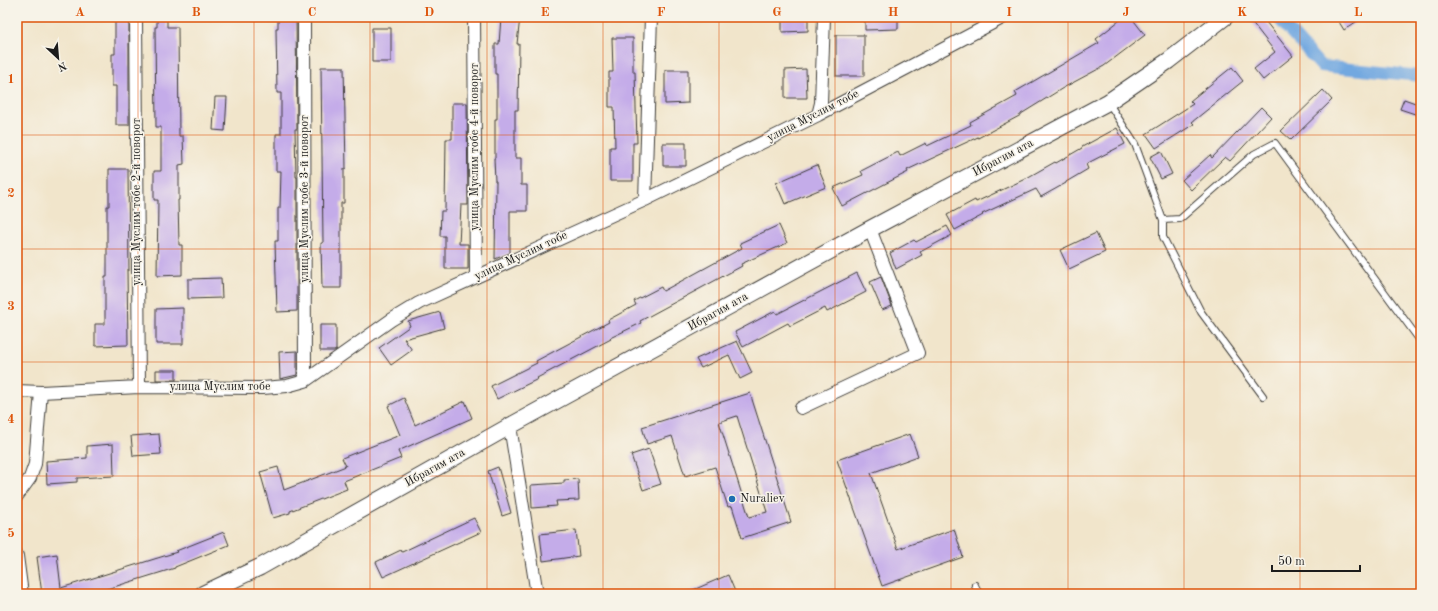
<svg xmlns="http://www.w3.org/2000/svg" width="1438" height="611" font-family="'Old Standard TT',serif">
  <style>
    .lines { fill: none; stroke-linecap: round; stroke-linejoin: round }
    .canal { stroke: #72a8e0; stroke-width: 12 }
    .building { fill: #c4ace9; fill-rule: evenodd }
    .service-casing { stroke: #3c3a36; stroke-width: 8 }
    .minor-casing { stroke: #3c3a36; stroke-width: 14 }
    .tertiary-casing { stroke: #3c3a36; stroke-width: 18 }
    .service { stroke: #fff; stroke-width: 6 }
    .minor { stroke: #fff; stroke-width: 12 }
    .tertiary { stroke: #fff; stroke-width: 16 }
    .grid { fill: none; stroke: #de560d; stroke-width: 1; stroke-opacity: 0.55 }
    .poi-dot { fill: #1f6fb2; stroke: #f7f3e8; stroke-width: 1.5 }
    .labels { text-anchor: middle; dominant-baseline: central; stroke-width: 3; stroke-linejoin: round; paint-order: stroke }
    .street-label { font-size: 12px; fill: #1c1c1c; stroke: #f7f3e8 }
    .poi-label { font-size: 12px; fill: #1c1c1c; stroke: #f7f3e8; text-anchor: start }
    .neatline { fill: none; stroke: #de560d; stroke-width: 1.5 }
    .grid-label { font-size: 13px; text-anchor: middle; font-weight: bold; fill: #de560d }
  </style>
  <rect width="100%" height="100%" fill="#f7f3e8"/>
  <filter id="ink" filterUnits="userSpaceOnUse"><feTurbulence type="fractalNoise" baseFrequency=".025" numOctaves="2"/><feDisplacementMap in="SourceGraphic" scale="8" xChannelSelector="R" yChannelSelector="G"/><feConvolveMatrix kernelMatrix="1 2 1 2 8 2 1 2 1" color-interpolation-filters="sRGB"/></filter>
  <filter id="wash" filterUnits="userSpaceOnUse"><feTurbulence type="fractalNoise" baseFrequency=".012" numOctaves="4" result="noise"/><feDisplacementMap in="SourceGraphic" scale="16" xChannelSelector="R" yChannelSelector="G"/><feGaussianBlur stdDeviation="0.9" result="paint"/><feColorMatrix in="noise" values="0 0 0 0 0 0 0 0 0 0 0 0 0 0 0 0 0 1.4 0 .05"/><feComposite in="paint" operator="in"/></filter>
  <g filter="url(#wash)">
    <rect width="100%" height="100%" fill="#f1e5cb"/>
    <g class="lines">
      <path class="canal" d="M1277 17 1321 66 1421 76"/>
    </g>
    <g id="blocks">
      <path class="building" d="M115 17H129V125H116V86H112V54H115Z
        M157 17H167V27H178L179 136H183L184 164 179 165V200H178L179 245H182V275L157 276 158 200H154V171H161V127H156L155 27H157Z
        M278 17H296L297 129H295L296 177H297V311L277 312 275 241H278V208H280L281 171H276V134H281V93H277L276 28H278Z
        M501 17H520L517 44H519L518 110H515V158H521V185H527V211H510V253L495 259 496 181H495L494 158H495V119H497V74H495V44H499Z
        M782 17H808V31L782 32Z
        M865 17H898V29L865 30Z
        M1124 17H1131L1145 35 1104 66 1063 88 1021 114V115L978 138V137L907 170 908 172 842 206 833 188 863 175 861 171 898 152 900 156 926 143 927 146 971 125 970 122 1017 96 1015 92 1099 43 1096 39Z
        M1248 17H1262L1293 56 1263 80 1254 69 1275 52Z
        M1336 17H1363L1344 30Z
        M372 28H391V62H372Z
        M836 35H864V76H836Z
        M612 38H633V72H635L637 143H633V181H610V147H615L614 107H609V72H613Z
        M321 67H344L346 169H344V203H341V288H322L321 243H323Z
        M1232 67 1243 81 1192 122 1194 124 1156 148 1146 134 1193 104 1190 101Z
        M806 69 807 98H785V70Z
        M665 70H688V103L665 104Z
        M1323 90 1332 100 1291 140 1281 131Z
        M215 97H227L225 131 213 130Z
        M1404 99 1421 105V116L1400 109Z
        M452 103H467L468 205H461L459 244H468V269H445V236H440L441 211H445L446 139H452Z
        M1261 107 1271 117 1230 161 1225 157 1191 190 1182 180 1210 155 1212 158Z
        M1117 128 1125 144 1086 164 1088 169 1066 182V183L1041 197 1036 189 982 214 983 215 955 230 947 215 975 200 976 202 1023 180 1055 162 1056 163 1082 148V147Z
        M663 143H686V166H663Z
        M1161 151 1172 174 1161 179 1150 157Z
        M817 165 826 187 785 204 776 183Z
        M109 169H128L129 270H127L128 345 95 346V324H105V277H107V206H109Z
        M779 225 787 243 741 264 742 266 640 321 641 323 610 338 611 339 537 378 538 379 497 399 491 386 537 363 536 361 609 322 608 320 636 305 634 301 661 287 663 291 742 248 740 243Z
        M947 226 952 235 920 252 922 255 896 269 890 253 914 240 916 242Z
        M1096 233 1105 252 1069 269 1060 250Z
        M857 273 866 292 827 312 825 308 790 326 788 323 743 347 735 332 775 311 777 314Z
        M881 277 892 306 882 310 870 282Z
        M221 278 222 298 188 299V279Z
        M183 308V344H156V309Z
        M440 312 444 328 404 339 412 350 391 365 379 348 410 326 408 321Z
        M320 325H336V350L334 351H320Z
        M737 341 752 373 740 379 729 355 701 368 696 359Z
        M297 351V375L280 379 279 352Z
        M156 370H176V380H156Z
        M750 393 791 522 742 538 732 506 728 507 715 467 685 476 672 436 647 444 642 427ZM737 416 767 512 749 517 719 422Z
        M404 398 415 425 465 401 472 418 398 451 401 458 344 481 347 489 290 511V513L273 518 260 472 278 467 284 490 346 466 342 458 400 435 388 406Z
        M159 434 161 454 133 456 131 436Z
        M910 434 918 456 871 473 898 549 954 529 963 557 882 586 837 460Z
        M113 444 114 476 77 478V482L47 484 46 461 87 458V446Z
        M649 449 661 484 643 490 631 455Z
        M498 467 511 513 502 516 488 471Z
        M578 479 579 500 556 501 557 506 532 508 531 485 564 483V480Z
        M474 518 481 532 383 577 376 562 401 550 402 552Z
        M576 530 579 556 543 561 540 534Z
        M224 532 229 545 175 567V568L91 594H42L37 557 57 554 61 588 177 552 176 551Z
        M728 575 736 594H684Z"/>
    </g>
  </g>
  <g filter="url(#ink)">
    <use href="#blocks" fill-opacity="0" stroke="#3c3a36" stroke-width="1"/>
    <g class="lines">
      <defs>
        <path id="service" d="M1108 102 1135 144 1163 220V237L1201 312 1263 396
          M1163 220 1180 219 1254 154 1275 143 1421 342
          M975 585 979 594"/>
        <path id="minor" d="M136 17 139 387
          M304 17 305 381
          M474 17 476 277
          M818 115 821 103 824 17
          M645 200 651 17
          M17 391 41 392 139 387 263 388 287 386 305 381 391 320 419 303 645 200 818 115 1004 17
          M801 408 918 353 870 229
          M510 426 537 594
          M17 496 30 478 35 464 41 392
          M17 556 22 594"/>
        <path id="tertiary" d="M203 594 260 567 510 426 870 229 1108 102 1168 61 1225 17"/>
      </defs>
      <use href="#service" class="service-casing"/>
      <use href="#minor" class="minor-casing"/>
      <use href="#tertiary" class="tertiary-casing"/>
      <use href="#service" class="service"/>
      <use href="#minor" class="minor"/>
      <use href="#tertiary" class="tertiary"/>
    </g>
  </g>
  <path class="grid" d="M138 17V594M254 17V594M370 17V594M487 17V594M603 17V594M719 17V594M835 17V594M951 17V594M1068 17V594M1184 17V594M1300 17V594M17 135H1421M17 249H1421M17 362H1421M17 476H1421"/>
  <circle class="poi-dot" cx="732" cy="499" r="4"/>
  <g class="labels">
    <g class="street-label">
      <text transform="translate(813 116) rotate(-27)">улица Муслим тобе</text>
      <text transform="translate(475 147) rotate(-90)">улица Муслим тобе 4-й поворот</text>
      <text transform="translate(1003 158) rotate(-28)">Ибрагим ата</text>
      <text transform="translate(305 199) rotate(-90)">улица Муслим тобе 3-й поворот</text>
      <text transform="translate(137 202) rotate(-90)">улица Муслим тобе 2-й поворот</text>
      <text transform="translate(521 256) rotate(-25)">улица Муслим тобе</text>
      <text transform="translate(718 312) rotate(-29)">Ибрагим ата</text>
      <text x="220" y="387">улица Муслим тобе</text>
      <text transform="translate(435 468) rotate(-29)">Ибрагим ата</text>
    </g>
    <g class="poi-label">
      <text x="740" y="499">Nuraliev</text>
    </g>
  </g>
  <rect width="1438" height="611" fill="none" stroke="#f7f3e8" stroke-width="44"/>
  <g transform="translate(58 58) rotate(154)" stroke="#f7f3e8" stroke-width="3" paint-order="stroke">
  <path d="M0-3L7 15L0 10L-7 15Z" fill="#1c1c1c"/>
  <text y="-6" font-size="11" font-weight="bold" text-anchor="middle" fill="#1c1c1c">N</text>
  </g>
  <path d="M1272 565v6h88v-6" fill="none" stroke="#1c1c1c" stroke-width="2"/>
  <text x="1278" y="565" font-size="12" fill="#1c1c1c" stroke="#f7f3e8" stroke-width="3" paint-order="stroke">50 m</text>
  <rect x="22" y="22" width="1394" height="567" class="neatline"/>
  <g class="grid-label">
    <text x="80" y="16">A</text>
    <text x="196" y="16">B</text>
    <text x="312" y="16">C</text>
    <text x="429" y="16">D</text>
    <text x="545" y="16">E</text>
    <text x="661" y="16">F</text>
    <text x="777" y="16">G</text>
    <text x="893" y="16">H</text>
    <text x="1009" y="16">I</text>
    <text x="1126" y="16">J</text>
    <text x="1242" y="16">K</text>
    <text x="1358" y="16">L</text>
    <text x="11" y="83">1</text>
    <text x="11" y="197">2</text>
    <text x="11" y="310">3</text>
    <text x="11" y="423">4</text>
    <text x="11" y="537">5</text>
  </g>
</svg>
